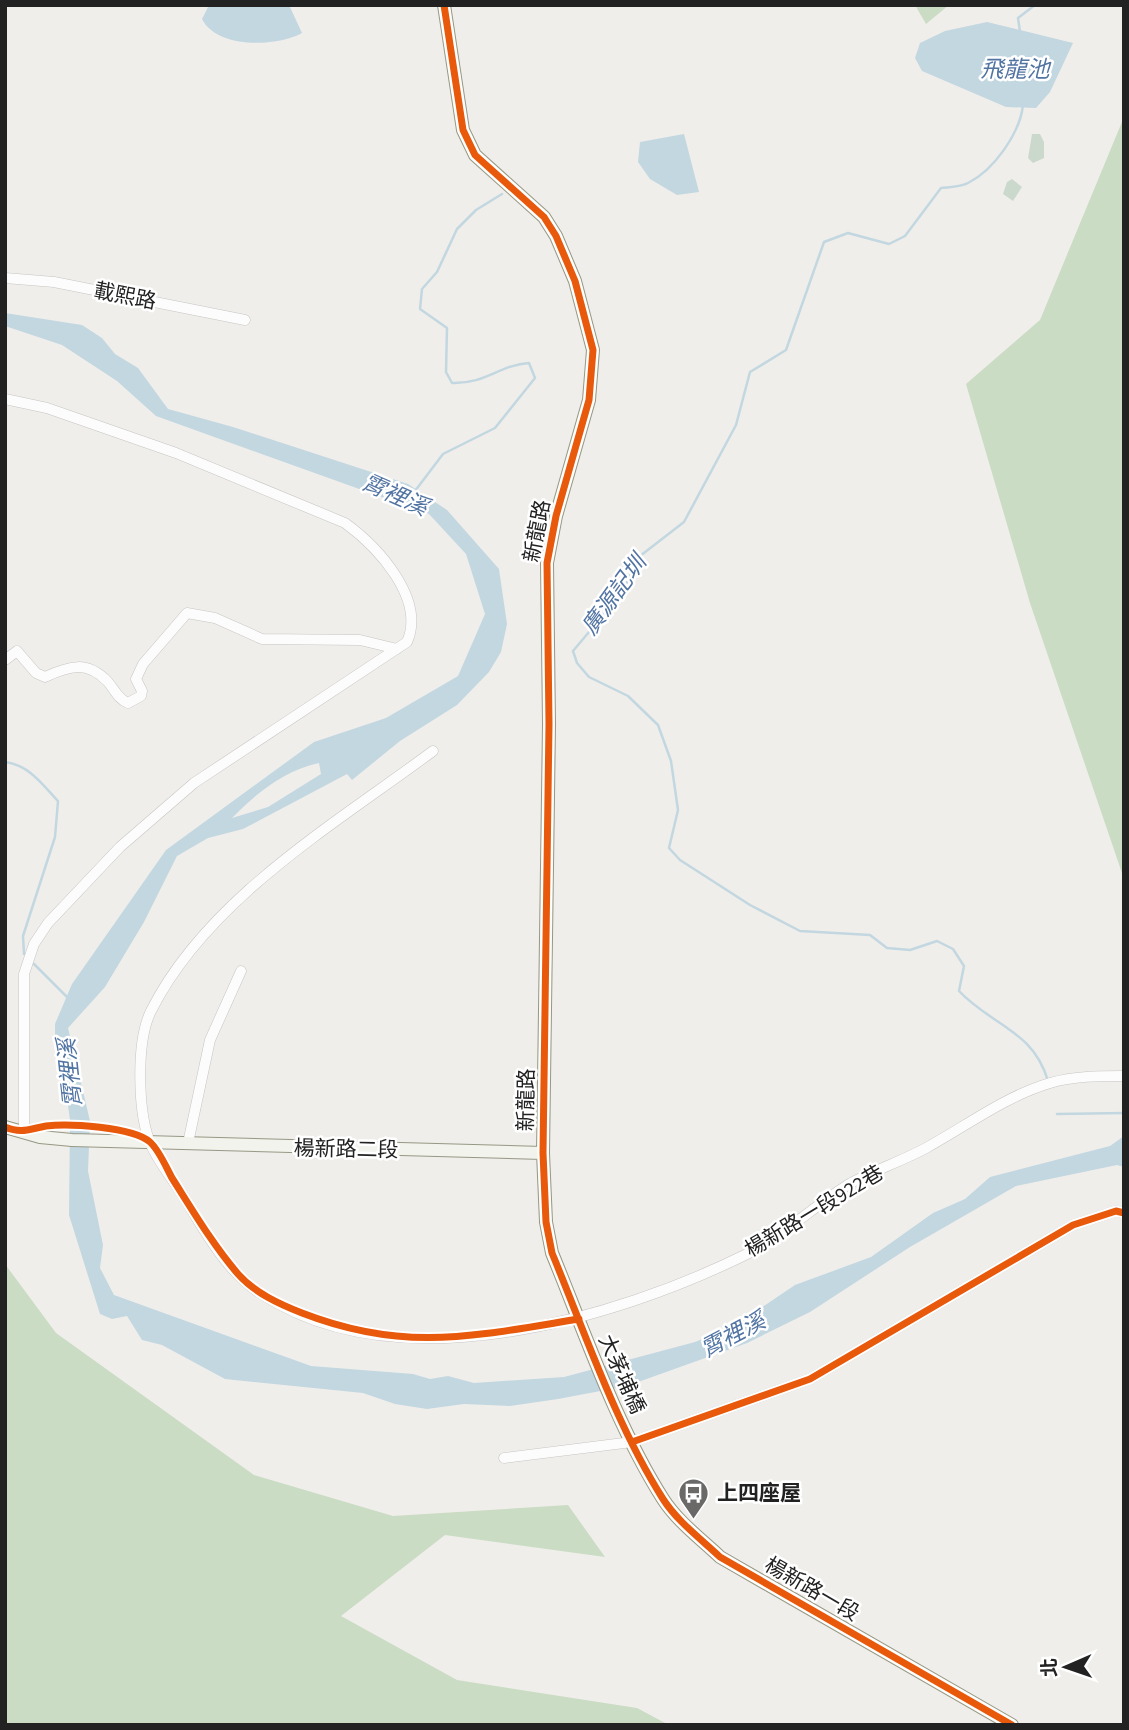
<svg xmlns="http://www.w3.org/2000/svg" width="1129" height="1730" font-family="'Source Sans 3','Noto Sans TC',sans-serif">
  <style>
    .forest { fill: #cadcc3 }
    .cemetery { fill: #cbd9cc }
    .water { fill: #c2d7e0; fill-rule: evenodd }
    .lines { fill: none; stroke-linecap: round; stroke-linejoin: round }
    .stream { stroke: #c2d7e0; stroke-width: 2.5 }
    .street-casing { stroke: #c6c5c3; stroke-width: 11 }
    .secondary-casing { stroke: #969884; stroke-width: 14 }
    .street { stroke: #fdfcfc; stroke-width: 10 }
    .secondary { stroke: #f3f3ed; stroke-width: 12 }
    .cycleway-casing { stroke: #fff; stroke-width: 11 }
    .cycleway { stroke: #e8590c; stroke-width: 7 }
    .labels { text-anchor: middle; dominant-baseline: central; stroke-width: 5; stroke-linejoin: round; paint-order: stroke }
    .street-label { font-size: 21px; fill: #222; stroke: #fff }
    .poi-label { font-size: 21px; font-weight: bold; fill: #222; stroke: #fff; text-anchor: start }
    .water-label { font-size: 23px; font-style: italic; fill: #5274a3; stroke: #fff }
  </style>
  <rect width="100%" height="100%" fill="#f0eeeb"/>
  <path class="forest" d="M915 5H949L926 24Z
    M1124 117V879L1030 603 966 384 1040 320Z
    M5 1264 56 1333 254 1475 393 1516 568 1505 605 1557 445 1535 341 1616 457 1680 637 1708 669 1725H5Z"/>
  <path class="cemetery" d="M1032 134H1040L1044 142V158L1033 163 1028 158Z
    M1012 179 1022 187 1013 201 1003 194 1007 182Z"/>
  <path class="water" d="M209 5H289L302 33C277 47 217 49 202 19Z
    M987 22 1073 43 1050 92 1036 108 1006 107 922 71 915 58 920 43 945 31Z
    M684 134 699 192 677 195 650 179 638 162 640 142Z
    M5 313 82 325 102 338 115 354 138 368 168 409 233 427 408 484 447 510 499 569 507 624 501 652 489 672 457 705 400 741 352 780 347 774 243 829 208 838 177 856 144 922 105 987 68 1028 90 1121 88 1171 103 1245 100 1268 114 1295 311 1366 413 1374 430 1379 448 1376 474 1383 564 1377 695 1342 736 1325 795 1285 871 1257 933 1213 965 1199 990 1177 1110 1146 1124 1136V1167L1117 1165 1016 1186 910 1247 810 1312 747 1343 627 1386 558 1399 510 1406 464 1404 427 1409 395 1404 363 1393 225 1379 162 1345 142 1340 127 1316 112 1319 100 1314 69 1215 70 1120 65 1084 55 1053V1024L72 984 166 850 314 742 386 718 458 676 485 614 466 554 429 514 156 416 117 381 62 345 5 326ZM319 763 321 774 268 807 232 818C255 794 285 770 319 763Z"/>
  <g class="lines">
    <path class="stream" d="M1020 32 1018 18 1035 5
      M1023 105C1020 133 994 170 968 183 961 187 949 187 941 188L905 236 889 244 848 233 824 242 786 350 750 372 736 425 684 522 640 556 621 594 573 651 577 663 589 677 628 696 658 725 671 761 678 810 669 848 680 860 750 905 800 931 870 935 887 948 910 950 937 941 953 949 964 966 959 991C992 1026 1033 1030 1048 1081
      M415 491 443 454 495 428 535 378 529 363C499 365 486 384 452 383L446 372 447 328 420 309 422 289 437 272 457 229 476 210 502 194
      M5 762C29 765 42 784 58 801L55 837 23 936 24 954
      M34 964 68 998
      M1057 1114 1124 1113"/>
    <defs>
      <path id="street" d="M5 278 54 282 245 320
        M5 399 47 408 176 453 345 523C378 547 426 599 407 642L194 783 120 847 48 923 34 944 24 974V1133
        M5 660 17 651 36 673 45 677C69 666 87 660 108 682 115 690 118 699 128 703L141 696 142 691 136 679 143 664 187 613 215 618 262 639 360 640 397 649
        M433 751C335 824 207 899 151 1011 136 1041 138 1109 149 1140 156 1160 173 1179 184 1197 204 1230 226 1271 260 1293 397 1384 614 1320 749 1253 786 1234 816 1204 851 1183 875 1170 902 1161 926 1148 966 1126 1006 1096 1050 1083 1074 1076 1099 1076 1124 1076
        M188 1143 210 1040 241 971
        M504 1458 632 1442 810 1379 1073 1225 1116 1211 1124 1213"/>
      <path id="secondary" d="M444 5 463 130 475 155 544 217 556 236 575 281 593 350 589 400 556 516 547 563 549 724 543 1153 546 1222 552 1253C585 1333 616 1425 663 1499 677 1521 701 1539 720 1557L1012 1725
        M5 1127 40 1137 72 1140 543 1153"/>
    </defs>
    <use href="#street" class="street-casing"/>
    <use href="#secondary" class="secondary-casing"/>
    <use href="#street" class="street"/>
    <use href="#secondary" class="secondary"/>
    <defs>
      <path id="cycleway" d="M444 5 463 130 475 155 544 217 556 236 575 281 593 350 589 400 556 516 547 563 549 724 543 1153 546 1222 552 1253C585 1333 616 1425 663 1499 677 1521 701 1539 720 1557L1012 1725
        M5 1127C22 1134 29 1129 46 1126 68 1123 133 1127 150 1142 159 1150 166 1167 172 1178 193 1211 213 1245 238 1274 255 1293 279 1304 302 1313 405 1353 474 1336 579 1319
        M632 1442 810 1379 1073 1225 1116 1211 1124 1213"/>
    </defs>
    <use href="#cycleway" class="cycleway-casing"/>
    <use href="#cycleway" class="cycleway"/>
  </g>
  <defs>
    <symbol id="bus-pin" viewBox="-11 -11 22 30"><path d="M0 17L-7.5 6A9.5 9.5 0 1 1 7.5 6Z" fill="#6a6968" stroke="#fff"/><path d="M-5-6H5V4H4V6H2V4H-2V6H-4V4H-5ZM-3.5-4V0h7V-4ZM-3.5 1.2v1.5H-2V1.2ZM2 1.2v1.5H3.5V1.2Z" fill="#fff"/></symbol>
  </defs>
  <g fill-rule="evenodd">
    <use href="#bus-pin" x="676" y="1476" width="35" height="47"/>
  </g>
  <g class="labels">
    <g class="street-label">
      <text transform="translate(125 296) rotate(11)">載熙路</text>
      <text transform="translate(537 531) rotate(-79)">新龍路</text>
      <text transform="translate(526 1100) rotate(-89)">新龍路</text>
      <text transform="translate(346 1149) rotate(1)">楊新路二段</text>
      <text transform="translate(814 1211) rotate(-31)">楊新路一段922巷</text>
      <text transform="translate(622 1374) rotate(66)">大茅埔橋</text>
      <text transform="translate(812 1589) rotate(30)">楊新路一段</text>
    </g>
    <g class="poi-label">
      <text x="717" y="1493">上四座屋</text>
    </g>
    <g class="water-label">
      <text x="1015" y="69">飛龍池</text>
      <text transform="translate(395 495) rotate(24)">霄裡溪</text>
      <text transform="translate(614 595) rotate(-54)">廣源記圳</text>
      <text transform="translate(70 1073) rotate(-96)">霄裡溪</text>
      <text transform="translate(733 1335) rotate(-28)">霄裡溪</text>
    </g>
  </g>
  <rect width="1129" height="1730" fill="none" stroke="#222222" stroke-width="14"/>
  <g transform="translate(1066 1667) rotate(268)" stroke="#ffffff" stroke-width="5" paint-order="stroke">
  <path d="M0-5L12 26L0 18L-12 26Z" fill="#222222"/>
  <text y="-10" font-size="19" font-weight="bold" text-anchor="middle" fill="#222222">北</text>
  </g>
</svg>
